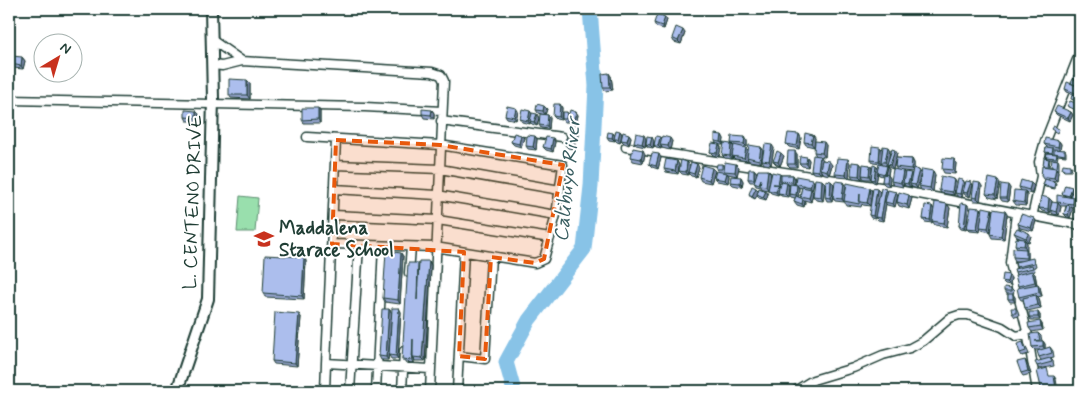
<svg xmlns="http://www.w3.org/2000/svg" width="1089" height="400" font-family="Mynerve,sans-serif">
  <style>
    .green { fill: #99dfad; stroke: #5c8e70 }
    .lines { fill: none; stroke-linecap: round; stroke-linejoin: round }
    .river { stroke: #88c3e7; stroke-width: 15 }
    .minor-casing { stroke: #1f3d34; stroke-width: 11 }
    .tertiary-casing { stroke: #1f3d34; stroke-width: 14 }
    .minor { stroke: #fff; stroke-width: 8 }
    .tertiary { stroke: #fff; stroke-width: 10 }
    .wall { fill: #94a3cc; stroke: #1f3d34; fill-rule: evenodd }
    .shaded-wall { fill: #7885a6; stroke: #1f3d34 }
    .building { fill: #acbeed; stroke: #1f3d34 }
    .marked { fill: #e8590c; fill-opacity: 0.2; stroke: #e8590c; stroke-width: 4; stroke-dasharray: 10 6; stroke-linejoin: round }
    .labels { text-anchor: middle; dominant-baseline: central; stroke-width: 4; stroke-linejoin: round; paint-order: stroke }
    .street-label { font-size: 19px; fill: #1f3d34; stroke: #fff }
    .poi-label { font-size: 19px; font-weight: bold; fill: #1f3d34; stroke: #fff; text-anchor: start }
    .water-label { font-size: 20px; font-style: italic; fill: #395e61; stroke: #fff }
  </style>
  <rect width="100%" height="100%" fill="#fff"/>
  <filter id="ink" filterUnits="userSpaceOnUse"><feTurbulence type="fractalNoise" baseFrequency=".02" numOctaves="2"/><feDisplacementMap in="SourceGraphic" scale="10" xChannelSelector="R" yChannelSelector="G"/><feConvolveMatrix kernelMatrix="1 2 1 2 8 2 1 2 1" color-interpolation-filters="sRGB"/></filter>
  <g filter="url(#ink)">
    <path class="green" d="M240 196 258 198 255 232H237Z"/>
    <g class="lines">
      <path class="river" d="M514 391 506 362 529 320 584 249 591 186 596 86 590 9"/>
      <defs>
        <path id="minor" d="M212 40 242 61
          M213 65 222 66 242 61 432 72 441 75 444 81 430 391
          M9 100 365 107 442 111
          M441 121 562 137
          M307 137 440 145 563 165 556 215 544 259 535 263 435 247 332 244
          M336 140 326 363 430 369
          M626 147 893 189 1080 225
          M336 165 440 169 560 190
          M334 189 437 195 556 215
          M1016 214 1010 263 1027 331 1037 391
          M334 215 438 220 550 238
          M1032 217 1041 176 1039 162 1045 141 1080 52
          M409 273 411 247
          M459 356 485 359 491 257
          M325 391 326 363
          M350 391 359 245
          M376 391 383 246
          M402 391 404 351
          M457 391 464 252
          M795 391 813 380 853 368 883 355 910 348 923 341 950 318 959 315H968L1002 327 1016 336 1027 334"/>
        <path id="tertiary" d="M177 391 208 299 213 99 211 9"/>
      </defs>
      <use href="#minor" class="minor-casing"/>
      <use href="#tertiary" class="tertiary-casing"/>
      <use href="#minor" class="minor"/>
      <use href="#tertiary" class="tertiary"/>
    </g>
    <path class="wall" d="M640 9H664L663 14 640 10Z
      M667 20 664 29 656 27 654 23Z
      M685 33 681 44 674 42 672 38Z
      M22 57 25 61 23 69 13 68 11 64Z
      M1080 57V69L1077 68 1075 65Z
      M611 76 613 90 605 91 603 87Z
      M1080 77V97L1067 92 1065 89 1071 84 1074 79 1073 78Z
      M247 80 250 83V99L231 98 229 95Z
      M560 104 562 108 561 120 556 119 553 116Z
      M547 109 545 115H548L550 118 549 129 541 128 539 125 544 115 538 113 536 110Z
      M432 110 434 113V119L424 118 422 114Z
      M320 111V123H304L302 120Z
      M518 111 516 120 507 118 505 115Z
      M530 111 532 114 539 118 537 126 532 124 530 122V124L522 122 520 119Z
      M567 112 569 115 576 112 578 115 576 125 570 124 569 122H564L562 119Z
      M1054 112H1071L1073 115 1070 121 1057 115Z
      M199 114 198 121H187L185 117Z
      M576 131 579 134 578 140 573 139 575 142 574 149 568 148 565 145 571 139 569 136Z
      M620 131 622 134 620 143 617 142 615 140V141L609 140 607 137 613 133 615 136Z
      M629 134 631 137 629 145 624 143 621 140Z
      M799 134 801 138 799 149 789 147 786 144Z
      M521 135 524 138 521 147 514 145 511 142Z
      M722 135 724 139 723 145H719L721 147 719 157 713 155 710 152 716 143 715 141Z
      M813 135 815 138 814 147 806 145 804 142Z
      M535 136 537 139 536 150 528 149 526 146Z
      M745 137 747 141V147H744L748 150 761 147 763 150 761 163 749 161 747 158V161L735 159 732 156 734 146 731 143Z
      M553 138 555 142 553 152 546 150 543 147Z
      M646 139 645 147 636 145 634 142Z
      M661 139 672 141 670 150 662 148 661 146V149L656 148 654 145Z
      M654 141 653 148 648 147 646 144Z
      M1059 141 1061 144 1060 150H1065L1066 152V156L1057 155 1058 156 1057 160 1049 159 1050 160 1049 167H1051L1058 160 1059 162V169H1057L1058 171 1057 181 1048 180 1056 183 1055 189 1045 187 1043 185 1045 180 1043 179 1041 176 1043 166 1047 158 1046 157 1047 154 1045 152 1047 147 1044 144Z
      M826 145 825 157 816 156 814 152Z
      M734 147 732 159 725 158 722 155Z
      M774 148 771 165 764 164 762 160Z
      M883 150H890L889 159 897 153 896 158 912 159 914 163V168L921 173 917 189 912 187 911 186 910 187 905 186 904 184 903 187 893 185 891 181 897 170 895 167 896 158 893 169 890 168 888 165H885L887 166 889 169 888 175 890 178 889 186 885 185 882 182 883 176 879 175 878 173 876 183 873 182 871 179H864L862 175V179L853 178 851 175 863 166 870 165 872 168H878L883 165 881 162V164L873 163 871 160ZM903 171 913 172 912 175 905 174Z
      M781 153 784 156 780 166 776 164 773 161Z
      M645 154 643 163 633 161 631 157Z
      M797 154V167H790L787 164Z
      M820 156 823 160 832 165 829 175 822 173 821 171V174L813 173 811 170Z
      M807 157 809 160 808 167 802 166 799 163Z
      M661 158 658 169 652 167 649 164Z
      M954 159 956 163 955 174 944 173 942 169Z
      M677 161 679 165 678 174 666 172 664 169Z
      M850 163 849 178 837 177 835 174Z
      M722 164 724 167H739L737 176 728 174 729 176 728 183 717 181 714 178 718 171 716 169Z
      M690 165 689 170 699 167 696 177 691 176 688 173V175L682 174 679 171Z
      M1072 166 1071 171H1064L1062 169Z
      M712 168 715 171 711 183 701 181 699 177Z
      M754 169 757 173H771L768 190 762 189 761 187 756 186 754 182H750L748 179Z
      M933 171 935 175 933 192 921 190 919 186Z
      M781 175H793L795 179 794 185H796L795 183 814 182 812 190H811L813 192 811 202 804 200 805 202 804 207 797 205 794 201 795 198 791 197 789 194 790 185 788 184 789 186 788 197 781 196 779 193 778 195 771 193 768 190ZM798 187 802 188 800 196 801 198 798 197 799 188Z
      M741 177 743 181 742 187 733 185 730 182Z
      M954 179 956 182 954 195 941 193 939 190Z
      M963 180 965 184 971 182 973 185 970 197 965 195 963 192 962 198 957 196 955 193Z
      M844 182 846 186 845 198 870 188 872 191 870 206 863 205 862 204 861 207 846 205 844 201V202L835 201 833 198Z
      M825 183 823 201 816 200 813 196Z
      M1000 183 997 199 989 197 986 194Z
      M1031 183 1034 186 1031 194 1025 192 1027 195 1026 206 1016 205 1013 201 1021 191 1019 187Z
      M834 184 832 201H827L825 197Z
      M982 186 980 201H974L972 197Z
      M1072 187 1073 189 1071 197H1073L1071 196 1074 189 1079 200 1074 198 1076 201 1075 208 1071 207 1073 209 1070 218 1067 217 1064 214 1066 206H1060L1061 207 1059 215 1053 214 1050 210 1057 203V202L1066 196 1063 195 1062 194Z
      M1010 188 1008 202 1002 201 1000 198Z
      M877 189 880 192 886 189 887 191 896 192 898 195 895 207 887 205 886 204 883 221 878 220 875 217V219L871 218 869 215Z
      M758 190 768 194 766 200 759 198 757 195 755 199 751 197 749 194Z
      M912 198 909 209 899 206 897 202Z
      M1052 201 1050 213 1042 211 1039 208Z
      M947 204 950 208 947 227 935 225 932 221V223L925 222 923 219 932 206 934 210Z
      M967 204 969 207 966 230 961 229 959 226Z
      M980 208 983 211 993 210 1007 214 1004 239 992 238 990 234V232L982 230 980 228V232L970 231 967 228Z
      M1034 218 1036 221 1033 231 1020 228 1018 224Z
      M1014 233 1031 236 1029 242 1026 241 1027 243 1026 250 1028 252V259L1035 262 1036 266 1034 267 1035 271 1033 272 1035 274 1037 284 1040 287 1042 296 1037 297 1039 298 1041 308 1027 311 1025 308 1023 300H1021L1019 297V288L1018 286 1016 275 1015 272 1017 268 1016 267 1021 261H1015L1013 257 1018 249 1015 245 1022 239 1017 237Z
      M403 256 400 304 385 302 383 298Z
      M304 257 306 261 304 299 265 297 263 293Z
      M429 261 431 265 425 361H415L414 359V363L404 362 402 359 419 265Z
      M1011 278 1010 285 1005 284 1002 281Z
      M1011 288 1014 291 1013 295 1015 297V302H1010L1008 299V294H1006L1004 291Z
      M399 308 401 312 398 359H391L389 355 388 360H381L379 356 389 309 392 313Z
      M1016 308 1018 311 1019 316 1015 317 1012 313Z
      M1040 315V320H1031L1029 317Z
      M301 317 297 366 274 364 272 361Z
      M1042 324 1043 330 1032 332 1029 328Z
      M1038 333 1041 336 1042 341H1043L1045 344V349L1050 347 1053 351 1054 357 1049 358H1050L1053 361 1054 366 1039 369 1037 366 1041 360 1039 357 1041 350H1035L1032 347Z
      M1023 342 1025 345 1029 354 1022 356 1020 353Z
      M1027 363 1031 374 1023 376 1021 373Z"/>
    <path class="shaded-wall" d="M661 9H664L663 14 661 10Z
      M665 17 667 20 664 29 662 26Z
      M683 30 685 33 681 44 678 41Z
      M22 57 25 61 23 69 21 66Z
      M609 73 611 76 613 90 610 87Z
      M247 80 250 83V99L247 95Z
      M560 104 562 108 561 120 559 117Z
      M544 106 547 109 545 115 543 111Z
      M318 108 320 111V123L318 119Z
      M516 108 518 111 516 120 514 117Z
      M432 110 434 113V119L431 115Z
      M196 111 199 114 198 121 196 118Z
      M530 111 532 114 530 124 528 121Z
      M576 112 578 115 576 125 573 122Z
      M1071 112 1073 115 1070 121 1068 118Z
      M537 114 539 118 537 126 534 122Z
      M548 115 550 118 549 129 547 126Z
      M576 131 579 134 578 140 575 137Z
      M620 131 622 134 620 143 618 139Z
      M613 133 615 136V141L612 138Z
      M629 134 631 137 629 145 627 141Z
      M799 134 801 138 799 149 797 146Z
      M521 135 524 138 521 147 519 144Z
      M644 135 646 139 645 147 642 144Z
      M722 135 724 139 723 145 721 142Z
      M813 135 815 138 814 147 811 143Z
      M535 136 537 139 536 150 533 147Z
      M652 137 654 141 653 148 650 145Z
      M660 137 663 141 660 145 661 146V149L658 146Z
      M745 137 747 141V147L744 144Z
      M553 138 555 142 553 152 551 149Z
      M670 138 672 141 670 150 668 146Z
      M573 139 575 142 574 149 572 146Z
      M1059 141 1061 144 1060 150 1058 147Z
      M824 142 826 145 825 157 822 153Z
      M719 144 721 147 719 157 717 153Z
      M731 144 734 147 732 159 730 156Z
      M772 145 774 148 771 165 769 161Z
      M761 147 763 150 761 163 759 160Z
      M880 147 883 150 881 164 879 161Z
      M888 147 890 150 888 166 885 162Z
      M746 148 749 151 747 161 744 158Z
      M643 150 645 154 643 163 641 159Z
      M895 150 897 153 893 169 890 165Z
      M795 151 797 154V167L795 164Z
      M781 153 784 156 780 166 778 162Z
      M659 154 661 158 658 169 656 166Z
      M820 156 823 160 820 169 821 171V174L818 171Z
      M807 157 809 160 808 167 806 163Z
      M848 159 850 163 849 178 846 175Z
      M912 159 914 163V172L911 169Z
      M954 159 956 163 955 174 953 170Z
      M677 161 679 165 678 174 675 171Z
      M829 161 832 165 829 175 827 171Z
      M687 162 690 165 688 175 686 172Z
      M860 163 863 167 862 179 859 176Z
      M697 164 699 167 696 177 694 174Z
      M736 164 739 167 737 176 735 172Z
      M870 165 872 168 871 179 869 176Z
      M876 166 879 169 877 172 878 173 876 183 874 180Z
      M887 166 889 169 888 175 890 178 889 186 887 182 885 174Z
      M712 168 715 171 711 183 709 180Z
      M1056 168 1058 171 1057 181 1054 178Z
      M754 169 757 173 756 183 754 179Z
      M768 170 771 173 768 190 766 186Z
      M919 170 921 173 917 189 915 185Z
      M903 171 905 174 903 187 901 183Z
      M933 171 935 175 933 192 930 188Z
      M727 173 729 176 728 183 725 180Z
      M911 173 913 177 910 184 911 186 910 187 908 184Z
      M780 174 783 177 781 181 782 182 780 187 778 184Z
      M793 175 795 179 794 185 792 182Z
      M741 177 743 181 742 187 740 183Z
      M812 179 814 182 812 190 810 187Z
      M954 179 956 182 954 195 952 192Z
      M822 180 825 183 823 201 821 197Z
      M963 180 965 184 962 198 960 194Z
      M998 180 1000 183 997 199 995 195Z
      M831 181 834 184 832 201 830 198Z
      M844 182 846 186 844 202 842 199Z
      M971 182 973 185 970 197 967 193Z
      M787 183 789 186 788 197 785 194Z
      M980 183 982 186 980 201 977 198Z
      M1031 183 1034 186 1031 194 1029 190Z
      M778 185 780 188 778 195 776 192Z
      M797 185 799 188 798 198 796 195Z
      M1008 185 1010 188 1008 202 1006 198Z
      M1072 187 1073 189 1070 198 1069 196Z
      M756 188 759 191 755 199 752 196Z
      M870 188 872 191 870 206 867 203Z
      M811 189 813 192 811 202 809 198Z
      M877 189 880 192 875 219 873 216Z
      M886 189 888 193 885 202 886 204 883 221 881 218Z
      M766 191 768 194 766 200 763 197Z
      M1025 191 1027 195 1026 206 1024 203Z
      M896 192 898 195 895 207 893 204Z
      M909 195 912 198 909 209 907 205Z
      M1049 198 1052 201 1050 213 1048 209Z
      M1074 198 1076 201 1075 208 1073 204Z
      M803 199 805 202 804 207 802 204Z
      M1058 203 1061 207 1059 215 1056 212Z
      M947 204 950 208 947 227 944 223Z
      M967 204 969 207 966 230 964 227Z
      M932 206 934 210 932 223 930 220Z
      M1070 206 1073 209 1070 218 1068 215Z
      M980 208 983 212 980 232 977 229Z
      M992 209 994 212 990 232 988 228Z
      M1005 211 1007 214 1004 239 1001 236Z
      M1034 218 1036 221 1033 231 1031 228Z
      M1029 233 1031 236 1029 242 1026 238Z
      M1025 239 1027 243V250L1024 246Z
      M1026 249 1028 252V261L1026 258Z
      M401 253 403 256 400 304 398 300Z
      M304 257 306 261 304 299 302 296Z
      M429 261 431 265 425 361 422 358Z
      M1032 271 1035 274 1037 286 1035 282Z
      M1009 275 1011 278 1010 285 1007 282Z
      M1038 284 1040 287 1042 296 1039 292Z
      M1013 294 1015 297V302L1013 299Z
      M1036 295 1039 298 1041 308 1038 305Z
      M399 308 401 312 398 359 396 356Z
      M389 309 392 313 388 360 386 357Z
      M1038 312 1040 315V320L1038 317Z
      M299 314 301 317 297 366 295 363Z
      M1040 321 1042 324 1043 330 1041 326Z
      M413 339V357L414 359V363L412 360Z
      M1043 341 1045 344V350L1043 346Z
      M1025 360 1027 363 1031 374 1028 371Z
      M1054 376 1056 379 1058 391 1056 389Z"/>
    <path class="building" d="M651 9H661V10Z
      M657 14 665 17 662 26 654 23Z
      M676 27 683 30 678 41 672 38Z
      M12 56 22 57 21 66 11 64Z
      M1078 56 1080 57V67L1075 65Z
      M1076 69 1080 70V74L1075 72Z
      M609 73 610 87H603L602 74Z
      M1074 75 1080 77V81L1073 78Z
      M229 79 247 80V95H229Z
      M1073 79 1080 82 1079 87 1071 83Z
      M1067 82 1080 87 1078 94 1065 89Z
      M1072 94 1080 97V102L1071 99Z
      M1070 101 1079 104 1076 110 1067 106Z
      M537 104 544 106 543 111 536 110Z
      M554 104H560L559 117 553 116Z
      M507 106 516 108 514 117 505 115Z
      M1057 106 1071 112 1068 118 1054 112Z
      M302 108H318V119L302 120Z
      M422 109 432 110 431 115 422 114Z
      M522 109 530 111 528 121 520 119Z
      M185 110 196 111V118L185 117Z
      M570 110 576 112 573 122 567 121Z
      M562 112H567L566 119H562Z
      M532 113 537 114 534 122 530 121Z
      M540 114 548 115 547 126 539 125Z
      M1053 126 1059 129 1057 133 1051 129Z
      M570 130 576 131 575 137 569 136Z
      M616 130 620 131 618 139H614Z
      M608 132 613 133 612 138 607 137Z
      M623 132 629 134 627 141 621 140Z
      M514 133 521 135 519 144 511 142Z
      M636 133 644 135 642 144 634 142Z
      M788 133 799 134 797 146 786 144Z
      M805 133 813 135 811 143 804 142Z
      M715 134 722 135 721 142 715 141Z
      M527 135 535 136 533 147 526 146Z
      M647 136 652 137 650 145 646 144Z
      M656 136 660 137 658 146 654 145Z
      M662 136 670 138 668 146 660 145Z
      M732 136 745 137 744 144 731 143Z
      M546 137 553 138 551 149 543 147Z
      M1077 137 1080 138V146L1075 143Z
      M566 138 573 139 572 146 565 145Z
      M1045 138 1059 141 1058 147 1044 144Z
      M815 141 824 142 822 153 814 152Z
      M712 143 719 144 717 153 710 152Z
      M724 143 731 144 730 156 722 155Z
      M765 144 772 145 769 161 762 160Z
      M734 145 746 148 744 158 732 156Z
      M749 145 761 147 759 160 747 157Z
      M872 146 880 147 879 161 871 160Z
      M883 146 888 147 885 162H881Z
      M1046 147 1053 148 1052 153 1045 152Z
      M633 148 643 150 641 159 631 157Z
      M892 149 895 150 890 165 887 164Z
      M1054 149 1065 150V155L1054 153Z
      M777 151 781 153 778 162 773 161Z
      M788 151H795V164H787Z
      M652 153 659 154 656 166 649 164Z
      M1047 153 1057 154 1056 158 1046 157Z
      M813 155 820 156 818 171 811 170Z
      M800 156 807 157 806 163H799Z
      M837 158 848 159 846 175 835 174Z
      M896 158 912 159 911 169 895 167Z
      M943 158 954 159 953 170 942 169Z
      M1044 158 1049 159 1048 166H1043Z
      M666 159 677 161 675 171 664 169Z
      M1052 159 1058 160 1057 167H1051Z
      M681 160 687 162 686 172 679 171Z
      M822 160 829 161 827 171 820 169Z
      M691 162 697 164 694 174 688 172Z
      M725 162 736 164 735 172 724 171Z
      M852 162 860 163 859 176 851 175Z
      M717 164H722V169H716Z
      M863 164 870 165 869 176 862 175Z
      M879 164 887 166 885 174 877 172Z
      M1063 164 1070 165V170L1062 169Z
      M702 165 712 168 709 180 699 177Z
      M873 165 876 166 874 180 871 179Z
      M1042 166 1056 168 1054 178 1041 176Z
      M913 168 919 170 915 185 910 184Z
      M749 169H754V179H748Z
      M893 169 903 171 901 183 891 181Z
      M922 169 933 171 930 188 919 186Z
      M758 170H768L766 186 760 185 761 179 759 184 754 182Z
      M716 171 727 173 725 180 714 178Z
      M772 172 780 174 778 184H773L778 185 776 192 768 190Z
      M905 172 911 173 908 184 903 183Z
      M883 174 888 175 887 182H882Z
      M781 175H793L792 182 781 181Z
      M731 176 741 177 740 183 730 182Z
      M796 176 812 179 810 187 795 183Z
      M941 176 954 179 952 192 939 190Z
      M989 178 998 180 995 195 986 194Z
      M815 179 822 180 821 197 813 196Z
      M958 179 963 180 960 194 955 193Z
      M1045 179 1055 182 1054 188 1043 185Z
      M826 180 831 181 830 198 825 197Z
      M1021 180 1031 183 1029 190 1019 187Z
      M835 181 844 182 842 199 833 198Z
      M966 181 971 182 967 193 963 192Z
      M1075 181H1080V187L1075 186Z
      M780 182 787 183 785 194 778 193Z
      M974 182 980 183 977 198 972 197Z
      M847 183 870 188 867 203 860 202V193L859 204 844 201Z
      M790 184 797 185 796 195 789 194Z
      M1001 184 1008 185 1006 198H1000Z
      M1065 185 1072 187 1069 196 1062 194Z
      M752 186 756 188 752 196 749 194Z
      M802 187 811 189 809 198 800 196Z
      M759 188 766 191 763 197 757 194Z
      M873 188 877 189 873 216 869 215Z
      M881 188 886 189 881 218 875 217Z
      M1074 189 1080 191 1077 199 1071 196Z
      M888 190 896 192 893 204 885 202Z
      M1014 190 1025 191 1024 203 1013 201Z
      M899 192 909 195 907 205 897 202Z
      M1057 195 1074 198 1073 204 1057 202Z
      M796 196 803 199 802 204 794 201Z
      M1041 196 1049 198 1048 209 1039 208Z
      M935 202 947 204 944 223 932 221Z
      M1052 202 1058 203 1056 212 1050 210Z
      M961 203 967 204 964 227 959 226Z
      M925 205 932 206 930 220 923 219Z
      M1067 205 1070 206 1068 215 1064 214Z
      M971 207 980 208 977 229 967 228Z
      M983 207 992 209 988 228 980 227Z
      M993 209 1005 211 1001 236 990 234Z
      M1078 211 1080 212V219L1077 218Z
      M1021 214 1034 218 1031 228 1018 224Z
      M1017 228 1029 233 1026 238 1014 233Z
      M1016 238 1025 239 1024 246 1015 245Z
      M1013 248 1026 249V258L1013 257Z
      M386 251 401 253 398 300 383 298Z
      M265 255 304 257 302 296 263 293Z
      M1033 258 1034 263 1016 267 1015 262Z
      M419 261H429L422 358 413 357V339L412 360 402 359 408 263H418L417 300Z
      M1032 265 1033 268 1015 272 1014 269Z
      M1032 271 1035 282 1018 286 1015 275Z
      M1003 274 1009 275 1007 282 1002 281Z
      M1038 284 1039 292 1019 297 1017 288Z
      M1004 287 1011 288V291H1004Z
      M1008 294H1013V299H1008Z
      M1036 295 1038 305 1025 308 1023 298Z
      M392 308H399L396 356 389 355Z
      M1011 308H1016V313H1012Z
      M382 309H389L386 357 379 356Z
      M275 312 299 314 295 363 272 361Z
      M1029 312H1038V317H1029Z
      M1040 321 1041 326 1029 328 1028 323Z
      M1038 333 1040 340 1035 341H1043V346L1032 347 1030 334Z
      M1023 342 1026 351 1020 353 1017 344Z
      M1050 347 1052 353 1039 357 1037 351Z
      M1050 358 1052 362 1037 366 1035 362Z
      M1025 360 1028 371 1021 373 1017 362Z
      M1047 368 1049 376H1054L1056 389 1042 391 1037 371Z"/>
  </g>
  <path class="marked" d="M336 140 440 145 563 165 544 259 535 263 491 257 485 359 459 356 464 252 332 244Z"/>
  <defs>
    <symbol id="school-bare" viewBox="-9 -9 18 18"><path d="M0-5L7-2L0 1L-7-2ZM-4 1L0 2.5L4 1V4Q0 6-4 4Z" fill="#c8321e" stroke="#fff" stroke-width="2.5" paint-order="stroke"/></symbol>
  </defs>
  <g fill-rule="evenodd">
    <use href="#school-bare" x="250" y="225" width="28" height="28"/>
  </g>
  <g class="labels">
    <g class="street-label">
      <text transform="translate(193 202) rotate(-88)">L. CENTENO DRIVE</text>
    </g>
    <g class="poi-label">
      <text x="279" y="228">Maddalena<tspan x="279" dy="22">Starace School</tspan></text>
    </g>
    <g class="water-label">
      <text transform="translate(568 180) rotate(-84)">Calibuyo River</text>
    </g>
  </g>
  <rect width="1089" height="400" fill="none" stroke="#fff" stroke-width="30"/>
  <rect x="15" y="15" width="1059" height="370" fill="none" stroke="#1f3d34" stroke-width="2" filter="url(#ink)"/>
  <g transform="translate(58 58) rotate(38)"><circle r="24" fill="#ffffff" stroke="#a5b1ae"/>
  <path d="M0-4L9 19L0 12L-9 19Z" fill="#c8321e"/>
  <text y="-8" font-size="14" font-weight="bold" text-anchor="middle" fill="#1f3d34">N</text>
  </g>
</svg>
